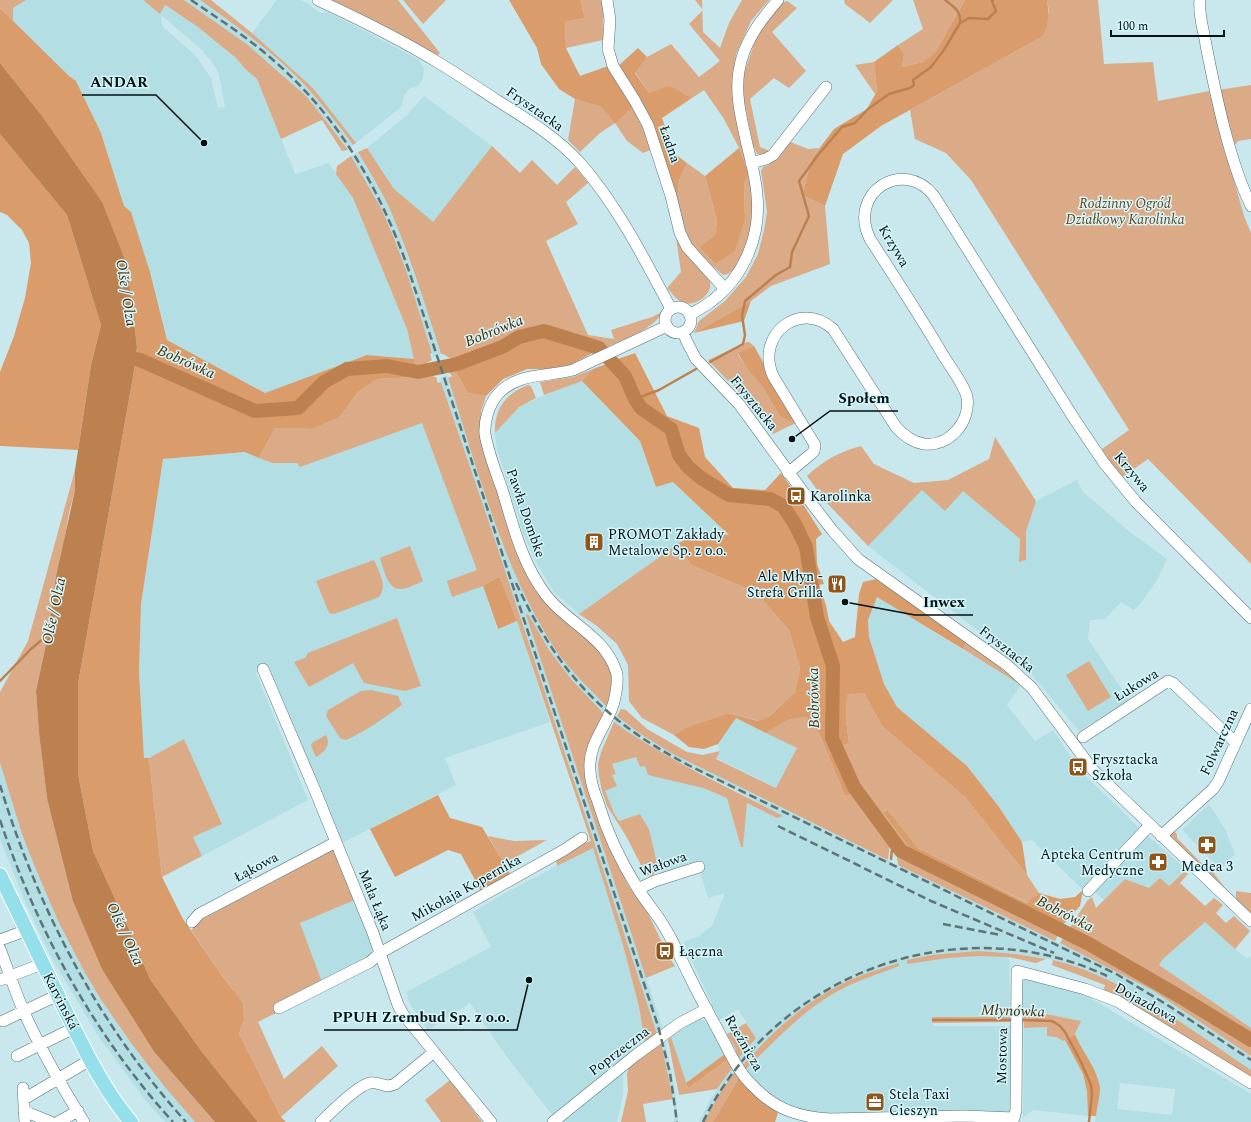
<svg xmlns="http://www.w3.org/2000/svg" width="1251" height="1122" font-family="Spectral,serif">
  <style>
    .built { fill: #b3dee4; fill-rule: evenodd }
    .green { fill: #daab86 }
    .forest { fill: #da9c6a }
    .water { fill: #bd814f }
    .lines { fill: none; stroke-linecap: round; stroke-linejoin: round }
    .stream { stroke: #bd814f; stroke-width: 2.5 }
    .river { stroke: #bd814f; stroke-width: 14 }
    .minor-casing { stroke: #557377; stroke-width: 12 }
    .major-casing { stroke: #fff; stroke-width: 16 }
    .minor { stroke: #fff; stroke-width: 11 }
    .major { stroke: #94dfe9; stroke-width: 14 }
    .rail { stroke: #5e7376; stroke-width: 2.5; stroke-dasharray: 8 4; stroke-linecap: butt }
    .labels { text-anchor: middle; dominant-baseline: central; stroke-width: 3; stroke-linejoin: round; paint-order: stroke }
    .street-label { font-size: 14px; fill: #051012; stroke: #d5f6fb }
    .park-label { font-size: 14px; font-style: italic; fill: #6c421c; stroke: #d5f6fb }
    .poi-label { font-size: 14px; fill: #051012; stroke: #d5f6fb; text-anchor: start }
    .water-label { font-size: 15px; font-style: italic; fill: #4e2700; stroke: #d5f6fb }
    .leader { fill: none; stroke: #051012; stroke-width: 1.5 }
    .callout-dot { fill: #051012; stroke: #d5f6fb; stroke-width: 1.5 }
    .callout-label { font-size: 15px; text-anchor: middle; font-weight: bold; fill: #051012; stroke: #d5f6fb; stroke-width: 3; stroke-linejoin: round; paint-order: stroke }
  </style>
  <rect width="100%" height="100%" fill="#c8e8ed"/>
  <path class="built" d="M26 0H143L160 14 164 5 198 27 236 58 245 69 257 79 295 174 329 163 353 198 407 329 414 359 367 355 265 393 167 340 150 272 131 213 124 206 101 133 76 81 69 76 13 21V8ZM161 15 201 49 213 63 219 75 225 107 218 108 211 78 196 56 162 26Z
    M184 0H200L253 39 278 60 311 91 332 117 353 145 348 150 326 121 306 96 273 66 248 45Z
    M277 0H300L309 4 313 8 321 13 328 12 418 59 424 68 423 79 418 86 409 89 404 96 401 107 356 143 313 88 252 33Z
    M424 96 492 146 433 223 394 189 367 148 406 116Z
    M358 152 387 203 398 229 426 307 441 355 433 357 407 273 394 238 382 210 351 156Z
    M447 375 500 539 526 597 540 625 556 650 575 674 608 708 604 714 572 680 549 650 526 615 663 1029 657 1034 495 540 440 378Z
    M428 381 494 579 483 586 497 629 517 621 550 722 445 758 456 785 342 843 268 667 256 673 308 800 202 856 193 837 222 823 184 740 149 758H144L139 672 141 604 163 459 245 452 272 463Z
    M582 381 640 441 656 487 673 482 729 535 694 533 579 614 554 592 537 564 524 535 497 449 495 433 519 407 540 397Z
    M1077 480 1083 492 1131 533 1167 559 1157 580 1141 603 1134 610 1121 602 1105 619 1090 620 1088 639 1129 700 1079 731 1031 674 972 626 868 546 922 490 963 491 1020 539 1019 562 1026 560V532L1036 501Z
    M877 597 1021 685 1007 705 1035 741 1053 730 1080 771 1120 809 1141 830 1083 890 1032 840 1022 842 999 807 967 766 897 707 884 684 869 637 868 620Z
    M617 716 639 733 671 753 879 856 1045 936 1117 971 1152 990 1251 1056V1070L1155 1006 1126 989 1061 962 1043 958 1009 953 1010 1017 932 1018 933 1026H1010L1011 1111 1009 1112 815 1114 788 1106 762 1089 745 1070 764 1052 760 1046 743 1065 739 1058 756 1038 738 1009 724 1018 719 1019 683 942 699 936 712 926 725 893 708 898 697 862 661 874 657 867 649 829 640 814 619 821 614 813 605 791 617 786 612 775 616 774 612 764 636 757 645 766 728 798 741 847 743 846 746 803 777 818 754 800 669 757 636 737 614 722Z
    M736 718 797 748 777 788 716 758 720 751 718 744Z
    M0 763 22 834 32 860 58 921 85 973 100 998 131 1043 164 1086 195 1122H165L145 1100 97 1034 51 957 26 904 0 839Z
    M1209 804 1225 829 1235 854 1220 869 1182 830Z
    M1146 834 1186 869 1169 886 1149 888 1125 879 1104 900 1094 891Z
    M593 847 623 945 639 1007 644 1041 552 1115 504 1053 470 1003 428 1030 410 1004 406 992 491 947 473 912 503 894Z
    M355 900 375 951 370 958 322 982 300 923Z
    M1205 922 1247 959 1251 956V1028L1159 965 1163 959Z
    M1023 977 1093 996 1092 999 1251 1094V1122H1095L1100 1090 1099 1083 1097 1075 1079 1044 1075 1034 1081 1021 1046 1014 1021 1015V979ZM1120 1083 1175 1089 1172 1115 1117 1109Z
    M701 1019 707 1023 725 1054 686 1083 671 1037 695 1021Z
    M1047 1027 1056 1037 1062 1041 1065 1040 1083 1074 1087 1091 1088 1116 1033 1110 1023 1118 1024 1028Z
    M665 1040 675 1090 678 1122H674V1105L661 1042Z
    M733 1067 736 1070 720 1093 704 1122H699L710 1100Z
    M623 1071V1094L617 1122H561Z"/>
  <path class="green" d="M0 0H26L13 8V21L0 8Z
    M143 0H184L248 45 306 96 326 121 348 150 342 151 322 120 281 139 257 79 245 69 236 58 198 27 165 5 160 14Z
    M200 0H211L252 33 313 88 356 143 353 145C340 127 326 109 311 92 279 56 239 28 200 0Z
    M326 0H398L440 53 438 55 427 51Z
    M403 0H446L423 24Z
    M580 0H602L603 8V40L566 48 565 22 585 18Z
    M695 0H702L703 32 720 48 729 23 742 0H769L751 21 736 54 734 91 754 205 750 236 741 263 728 274 723 275 707 261 687 238 678 203V183L687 163 705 176 717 220 715 235 699 247 715 264 745 218 744 183 749 174 739 148 724 119 704 90 692 98 682 93H649L635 72 647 57 671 44 699 77 720 61 689 24 703 10Z
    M844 0H893L870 23 845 4Z
    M913 0H965L936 51 923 62 902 67 904 54 898 45 923 29Z
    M1047 0H1098L1104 64 1153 62 1158 101 1209 91 1244 216 1251 233V564L1148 459 1121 478 1102 449 1129 430 971 180 946 153 915 139 910 110 1043 36 1049 11Z
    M787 1 797 8 772 32 806 71 789 88 774 78 750 99 760 147 770 151 765 154H757L753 145 743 94 744 73 758 33 781 3Z
    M874 62 877 91 875 94 855 65Z
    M1251 85V139L1238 141 1235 145 1218 90Z
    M575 99 601 107 615 122 633 107 653 149 643 153 627 141 615 123 600 133 580 152 568 140Z
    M788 141 808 149 819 148 812 158 802 195 825 206 830 264 771 286 751 301 694 333 699 321 725 301 746 277 758 254 764 230 767 212 761 171 763 167 769 165V161Z
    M492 146 520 173 532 160 557 185 575 167 588 183 566 202 578 224 546 241 588 335 614 339 611 330 652 317 662 312C655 329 623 339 607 347L546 327 527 329 501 343 460 360C454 360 447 357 443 354H441C425 304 409 253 388 205 379 187 368 169 358 152L367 148 394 189 433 222Z
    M351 156 382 210 394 238 407 273 432 353 430 354 432 360 423 365 426 375 436 377 438 383 441 382 495 540 657 1034 645 1043 639 1007 623 945 593 848 557 866 556 859 582 844 591 841 517 621 500 577 494 579 483 586 452 597 447 581 477 570 422 423 300 467 297 463H272L259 458 275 428 313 429 340 417 357 393 377 379 418 377 407 329 353 198 336 174 337 166Z
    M676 237 680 246 685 252 709 279C716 293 695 307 684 303 677 301 672 293 667 288L681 272Z
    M747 342H749L754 346 738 354 747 369 764 389 779 415 794 418 796 423 773 434 754 408 708 360Z
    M593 369 582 381 544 395 540 382 573 377Z
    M455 371 468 393 486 396 481 411V442L523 567 599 649 611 671 614 689 608 708C590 689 570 671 555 649 502 567 478 470 448 378L452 376 449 372Z
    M528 385 531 386 536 398 519 407 495 433C494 409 506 393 528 385Z
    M995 437 1036 501 1026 532V560L1019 562 1020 539 963 491 945 511 922 490 868 546 826 502 807 476C824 460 839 452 861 446L874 464 914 483 948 480 989 459Z
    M75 470V490L69 513 48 635 36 691 39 733 47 798 155 1053 215 1122H195L164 1086 131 1043 100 998 85 973 58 921 32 860 22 834 0 763V692L28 641Z
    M678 544 691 565 755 592 789 630 800 668 795 692 770 716 759 721 728 713 685 728 674 735 642 718 629 701 628 665 617 644 597 626 579 614Z
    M410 546 423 581C416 584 406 590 399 589 387 588 383 567 380 558Z
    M374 560C379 572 388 585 379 597L337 613 332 614 329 613 316 581Z
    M528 614 549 650 572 680 604 714 589 742 584 766 589 790 607 841 628 885 647 911 664 947 660 949 665 958 668 956 675 966 646 978 526 615Z
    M397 618 421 686 405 691 364 683 353 663 309 687 294 662 305 658 308 653Z
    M967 640 1021 685 963 649Z
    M1089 661 1111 697 1088 711 1066 675Z
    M371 690 398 696 402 705C384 718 366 731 346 740L340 738 326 716 328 710 361 691Z
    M864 693 882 726 965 797 1027 875 1039 893 1028 903 918 848 886 810 883 813 914 854 901 848 873 808 853 776 839 747 849 743 846 720 847 695Z
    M621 709 626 710 647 729 687 752 703 755 720 751 716 759 776 788 797 748 766 733 788 720 806 717 820 735 845 796 852 793 890 843 888 860 671 753 639 733 617 716Z
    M614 722C667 760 726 786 783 816L777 818 747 803 743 847H741L727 798 703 788 648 775 645 766 640 767 636 757 612 764 616 774 612 775 617 786 605 791 614 813 619 821 640 814 649 829 656 859 657 867 653 876 648 875 642 867 626 836 607 806 602 791 599 776 598 764 601 752Z
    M326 735C331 745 325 752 316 757L311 746 312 743Z
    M184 739 222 824 193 837 202 856 162 877 149 758Z
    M1173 831 1177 834V838L1210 872H1213L1225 888V890L1169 836Z
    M488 836 514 841 547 840 516 857 506 867Z
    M896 848 906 860 1058 935 1055 941 898 865Z
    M333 850 335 851 355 900 300 923 322 982 278 1012 258 1022 284 1079 322 1046 338 1066 281 1117 239 1034 244 1020 243 1003 223 977 191 930 201 920 327 851Z
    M1185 871 1188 874 1180 883 1205 906 1214 898 1223 905 1216 913 1226 923 1234 916 1250 931 1235 949 1205 922 1163 959 1159 965 1251 1028V1039L1170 984 1115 952 1069 929 1087 901 1092 897 1096 908 1125 879 1149 888 1160 878 1169 886Z
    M1236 891 1251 893V913L1236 899Z
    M1064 937C1092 948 1117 963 1143 977 1180 999 1216 1021 1251 1045V1056L1152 990 1060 943Z
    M978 951 1016 954 1046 959 1036 963 1009 957 978 956 948 958 907 964V960L932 955Z
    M1053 960C1126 978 1189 1029 1251 1070V1079L1103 991 1105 985 1052 965Z
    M899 963V966C876 975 852 982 831 995 799 1014 772 1044 745 1070L743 1065C773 1031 808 999 850 980 866 973 883 968 899 963Z
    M1046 1014 1081 1021 1075 1034 1063 1041 1056 1037 1047 1036V1027L1024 1028 1023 1015Z
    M932 1017H1010V1022L932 1023Z
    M746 1023 756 1038 739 1058 736 1052V1050L727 1034Z
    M671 1037 688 1088 728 1059 733 1067 717 1089 679 1095 668 1040Z
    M661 1042 673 1099 643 1104 646 1122H621L628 1091 627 1074 629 1067Z
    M736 1070 739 1078 713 1122H704L720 1093Z
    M450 1080 482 1122H441L425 1100Z"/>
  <path class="forest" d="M509 0H580L585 18 565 22 566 48 580 76 608 66 615 79 633 107 615 123 601 107 575 99 559 89 541 64 537 48Z
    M965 0H1047C1050 16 1048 22 1043 36L881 126 843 154 825 206 802 195 812 158 834 129 867 109 877 91 874 62 898 45 904 54 902 67 923 62 936 51Z
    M0 8 69 76 76 81 101 133 124 206 131 212 150 272 167 340 265 393 367 355 414 359 418 377 377 379 357 393 340 417 313 429 275 428 259 458 245 452 163 459 141 604 139 672 144 758H149L162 877 183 919 223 977 243 1003 244 1020 239 1034 281 1117 286 1122H258L202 1052 150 979 128 927 93 851 78 774V684L133 377 137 347 127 265 39 112 0 63Z
    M638 48 647 57 635 73 649 93 669 86 692 98 662 118 675 154 687 163 678 183V203L617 67Z
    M0 134 67 215 101 325 91 365 78 450 0 446V372L14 336 25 298 31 263 29 243 22 230 7 215 0 212Z
    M739 148 749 174 744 183 745 218 735 251 715 264 699 247 715 235 717 220 705 176Z
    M751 301 744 321 694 333Z
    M538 336 560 340 596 351 570 365 547 369H527L503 379 486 396 468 393 455 371 470 366 506 349Z
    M754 346 794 418 790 421 779 415 764 389 747 369 738 353Z
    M635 353 667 416 699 428 705 457 733 488 765 490 781 473 801 501 822 534 816 539 817 564 824 584 819 585 826 605 829 621 843 642 855 637 859 594 863 582 876 579 967 640 963 649 877 597 868 620 869 637 884 684 897 707 967 766 999 807 1022 842 1027 875 965 797 882 726 864 693 847 695 846 720 849 743 839 747 835 734 837 667 833 646 821 615 811 546 801 526 784 505 769 495 727 490 700 474 680 451 677 428 667 425 646 407 632 377 618 359Z
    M609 363 622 381 638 410 666 431 682 467 705 486 731 502H762L781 509 795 531 802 551 810 603 829 668 828 701 829 739 852 793 845 796 820 735 806 717 788 720 766 733 736 718 718 744 704 749 689 747 674 735 685 728 728 713 758 721 770 716 795 692 800 668 789 630 755 592 691 565 678 544 695 533 729 535 673 482 656 487 640 441 582 381 593 369Z
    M500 577 517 621 498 629 483 586 494 579Z
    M438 795 450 818 482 827 511 875 481 891 461 854 448 850 395 877 370 829Z
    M887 810 918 848 1027 903 1039 893 1060 899 1075 897 1083 890 1080 906 1061 927 914 854 883 813Z
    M1075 1034C1082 1052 1098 1069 1100 1088 1100 1097 1097 1107 1096 1116H1088L1087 1091 1083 1074 1065 1040Z
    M725 1054 728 1059 688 1088 686 1083Z
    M739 1078 756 1096 778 1113 775 1122H713Z"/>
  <path class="water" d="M0 63 39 112 102 202 127 265 137 347 133 377 78 684V774L93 851 128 927 150 979 202 1052 258 1122H215L155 1053 102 969 73 901 47 798 39 733 36 691 48 635 56 577 75 490V470L91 365 101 325 67 215 0 134Z"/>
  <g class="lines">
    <path class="stream" d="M945 0C955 8 961 11 960 23
      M710 362 743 344 745 335 742 316 745 301 776 275 790 267 792 252 809 216 799 181 818 155 842 127 855 123 868 109 889 94 910 88 914 85 913 80 931 67 944 50 960 23 969 18 988 19 996 11 992 1 993 0
      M635 399 659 390 696 369
      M0 681 31 649 50 633
      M891 859 893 840
      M933 1020H1013
      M1020 1020 1052 1021 1060 1026 1065 1032 1081 1062 1091 1085 1092 1094 1089 1122"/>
    <path class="river" d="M117 354 140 360 255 411 298 408 324 382 347 369 387 366 418 372 457 364 502 347 519 337 544 331 599 348 625 376 635 399 641 408 671 429 679 455 688 467 701 478 729 495 770 499 783 506 795 524 806 547 817 617 833 666 832 738 854 787 901 851 1089 944 1184 999 1251 1040"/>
    <defs>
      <path id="minor" d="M318 0C359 19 400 39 439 63 459 75 478 88 498 101 525 118 558 138 580 163 617 205 645 260 671 309
        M607 0 610 20 608 49 613 66 635 101 648 125 671 196 680 233 687 247 725 289
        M1200 0C1198 14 1204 31 1206 45 1216 96 1229 160 1251 206
        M751 163 766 159 773 155 826 87
        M665 320a13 13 0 1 1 26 0a13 13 0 1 1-26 0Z
        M690 315C697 310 706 306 713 300 744 276 761 236 757 196 756 177 750 158 746 140 741 117 735 94 739 71 743 43 760 21 778 0
        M667 326 573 370C547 377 518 372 498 394 489 404 484 421 485 434 488 453 496 472 502 489 513 525 522 564 546 595 567 623 604 635 616 671 618 675 617 680 617 685 616 693 615 700 612 708 604 729 588 746 590 770 590 781 594 792 598 802 607 833 621 862 638 889 646 902 657 914 665 928 674 943 681 959 689 975 699 996 711 1017 722 1038 731 1055 739 1073 753 1086 776 1110 799 1117 830 1119L965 1116 1014 1118 1016 1110 1017 971 1085 989 1117 1001 1251 1083
        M683 332 687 342 696 359 739 404 809 500 832 530 858 559 1007 665 1032 688 1093 770 1251 921
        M788 473 811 454 814 451 815 445 773 376C755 335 800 299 833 329L896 427C904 436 912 442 924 444 949 447 971 422 967 397 964 384 950 367 943 355 920 316 895 278 870 239 847 192 904 157 934 196L1075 420 1104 463 1136 502 1251 618
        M263 669 314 788 373 933 398 1005 403 1014 491 1122
        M1083 737 1168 681 1173 683 1235 742
        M1161 836 1213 789 1218 782 1251 709
        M638 889 655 881 699 867
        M1088 891 1150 825
        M192 922 199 914 336 842
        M0 940 19 933
        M0 949C8 970 15 991 24 1012 41 1050 62 1087 84 1122
        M0 980 42 964
        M279 1008 370 962 380 953 564 850 582 838
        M3 1021 58 995
        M17 1056 74 1028
        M23 1088 25 1122
        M24 1099 90 1060
        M24 1111 51 1122
        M58 1122 78 1111
        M321 1122C331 1112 358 1085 370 1083 380 1081 384 1089 395 1084L434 1052
        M553 1122 636 1055 680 1023 707 1009"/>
      <path id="major" d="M0 875C22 921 44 967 66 1012 85 1050 103 1089 131 1122"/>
    </defs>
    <use href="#minor" class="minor-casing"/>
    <use href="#major" class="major-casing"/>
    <use href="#minor" class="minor"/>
    <use href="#major" class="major"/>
    <path class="rail" d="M191 0C219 19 247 37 272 59 338 116 379 187 408 268L658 1026 670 1073 677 1122
      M516 583C558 672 602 720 690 766L1118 975 1169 1006 1251 1060
      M0 785C38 910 99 1025 186 1122
      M0 820C37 930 94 1035 173 1122
      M778 826 931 901 1054 953
      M943 924 1001 935
      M703 1122C774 975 957 905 1107 976"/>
  </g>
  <defs>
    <symbol id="bus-square" viewBox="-11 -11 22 22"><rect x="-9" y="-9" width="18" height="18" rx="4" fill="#925418" stroke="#d5f6fb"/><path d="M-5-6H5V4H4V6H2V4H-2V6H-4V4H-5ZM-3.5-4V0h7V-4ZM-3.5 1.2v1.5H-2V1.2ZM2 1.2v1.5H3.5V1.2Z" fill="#fff"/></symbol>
    <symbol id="building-square" viewBox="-11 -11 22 22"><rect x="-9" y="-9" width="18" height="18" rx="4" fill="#925418" stroke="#d5f6fb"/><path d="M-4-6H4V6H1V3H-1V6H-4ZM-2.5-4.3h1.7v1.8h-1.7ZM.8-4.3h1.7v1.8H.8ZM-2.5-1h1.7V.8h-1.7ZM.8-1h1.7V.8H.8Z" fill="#fff"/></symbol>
    <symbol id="restaurant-square" viewBox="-11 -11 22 22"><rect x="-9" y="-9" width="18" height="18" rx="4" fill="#925418" stroke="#d5f6fb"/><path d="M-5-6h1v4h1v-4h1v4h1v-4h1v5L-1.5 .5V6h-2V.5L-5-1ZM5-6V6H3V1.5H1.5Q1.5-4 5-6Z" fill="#fff"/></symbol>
    <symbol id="pharmacy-square" viewBox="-11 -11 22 22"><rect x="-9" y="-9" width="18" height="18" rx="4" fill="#925418" stroke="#d5f6fb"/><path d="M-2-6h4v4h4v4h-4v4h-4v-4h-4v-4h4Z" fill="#fff"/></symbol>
    <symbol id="office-square" viewBox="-11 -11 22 22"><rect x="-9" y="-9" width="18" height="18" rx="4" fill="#925418" stroke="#d5f6fb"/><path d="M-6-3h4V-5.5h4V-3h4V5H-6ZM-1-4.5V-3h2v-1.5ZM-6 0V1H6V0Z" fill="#fff"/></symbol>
  </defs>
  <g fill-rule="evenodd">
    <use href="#bus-square" x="785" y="485" width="22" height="22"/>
    <use href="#building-square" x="583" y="531" width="22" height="22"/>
    <use href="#restaurant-square" x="826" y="573" width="22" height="22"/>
    <use href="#bus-square" x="1067" y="756" width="22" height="22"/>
    <use href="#pharmacy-square" x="1196" y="834" width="22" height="22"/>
    <use href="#pharmacy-square" x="1147" y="851" width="22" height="22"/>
    <use href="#bus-square" x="654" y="940" width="22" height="22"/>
    <use href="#office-square" x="864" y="1091" width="22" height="22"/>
  </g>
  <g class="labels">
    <g class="street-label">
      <text transform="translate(535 109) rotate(35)">Frysztacka</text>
      <text transform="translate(670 144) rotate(71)">Ładna</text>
      <text transform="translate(894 246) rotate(59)">Krzywa</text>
      <text transform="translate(754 403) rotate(51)">Frysztacka</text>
      <text transform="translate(1132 472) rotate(50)">Krzywa</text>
      <text transform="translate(526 513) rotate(71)">Pawła Dombke</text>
      <text transform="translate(1007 649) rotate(38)">Frysztacka</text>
      <text transform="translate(1136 685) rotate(-32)">Łukowa</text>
      <text transform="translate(1219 742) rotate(-65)">Folwarczna</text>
      <text transform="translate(663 864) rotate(-20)">Wałowa</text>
      <text transform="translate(256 867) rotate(-28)">Łąkowa</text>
      <text transform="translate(466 888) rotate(-29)">Mikołaja Kopernika</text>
      <text transform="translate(375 900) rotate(68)">Mała Łąka</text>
      <text transform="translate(61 1001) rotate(63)">Karvinská</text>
      <text transform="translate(1146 1003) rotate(29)">Dojazdowa</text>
      <text transform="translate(744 1043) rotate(60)">Rzeźnicza</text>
      <text transform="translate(619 1051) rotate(-37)">Poprzeczna</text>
      <text transform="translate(1002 1056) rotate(-89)">Mostowa</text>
    </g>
    <g class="park-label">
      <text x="1125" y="203">Rodzinny Ogród<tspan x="1125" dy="16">Działkowy Karolinka</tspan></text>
    </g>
    <g class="poi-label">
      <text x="810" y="496">Karolinka</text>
      <text x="608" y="534">PROMOT Zakłady<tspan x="608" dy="16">Metalowe Sp. z o.o.</tspan></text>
      <text x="823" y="576" text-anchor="end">Ale Młyn -<tspan x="823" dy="16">Strefa Grilla</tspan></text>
      <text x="1092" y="759">Frysztacka<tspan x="1092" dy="16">Szkoła</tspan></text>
      <text x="1144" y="854" text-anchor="end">Apteka Centrum<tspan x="1144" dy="16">Medyczne</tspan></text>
      <text x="1207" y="866" text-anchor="middle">Medea 3</text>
      <text x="679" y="951">Łączna</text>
      <text x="889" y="1094">Stela Taxi<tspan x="889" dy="16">Cieszyn</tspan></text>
    </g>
    <g class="water-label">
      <text transform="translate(126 293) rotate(81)">Olše / Olza</text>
      <text transform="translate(494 331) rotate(-22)">Bobrówka</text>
      <text transform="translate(186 362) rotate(24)">Bobrówka</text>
      <text transform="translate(54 611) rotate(-78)">Olše / Olza</text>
      <text transform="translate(814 698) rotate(-91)">Bobrówka</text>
      <text transform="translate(1065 914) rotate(27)">Bobrówka</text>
      <text transform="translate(125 934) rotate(65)">Olše / Olza</text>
      <text transform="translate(1013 1011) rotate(2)">Młynówka</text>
    </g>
  </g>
  <path class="leader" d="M204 143L156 95H82M792 439L830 411H898M845 602L915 615H973M529 980L517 1030H324"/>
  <g class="callout-dot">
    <circle cx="204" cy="143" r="4"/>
    <circle cx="792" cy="439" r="4"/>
    <circle cx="845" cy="602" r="4"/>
    <circle cx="529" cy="980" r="4"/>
  </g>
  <g class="callout-label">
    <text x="119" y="87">ANDAR</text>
    <text x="864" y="403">Społem</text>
    <text x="944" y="607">Inwex</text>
    <text x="421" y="1022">PPUH Zrembud Sp. z o.o.</text>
  </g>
  <path d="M1111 30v6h113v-6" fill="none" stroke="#051012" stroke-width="2"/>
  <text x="1117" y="30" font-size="12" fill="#051012" stroke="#d5f6fb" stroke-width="3" paint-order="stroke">100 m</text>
</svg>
